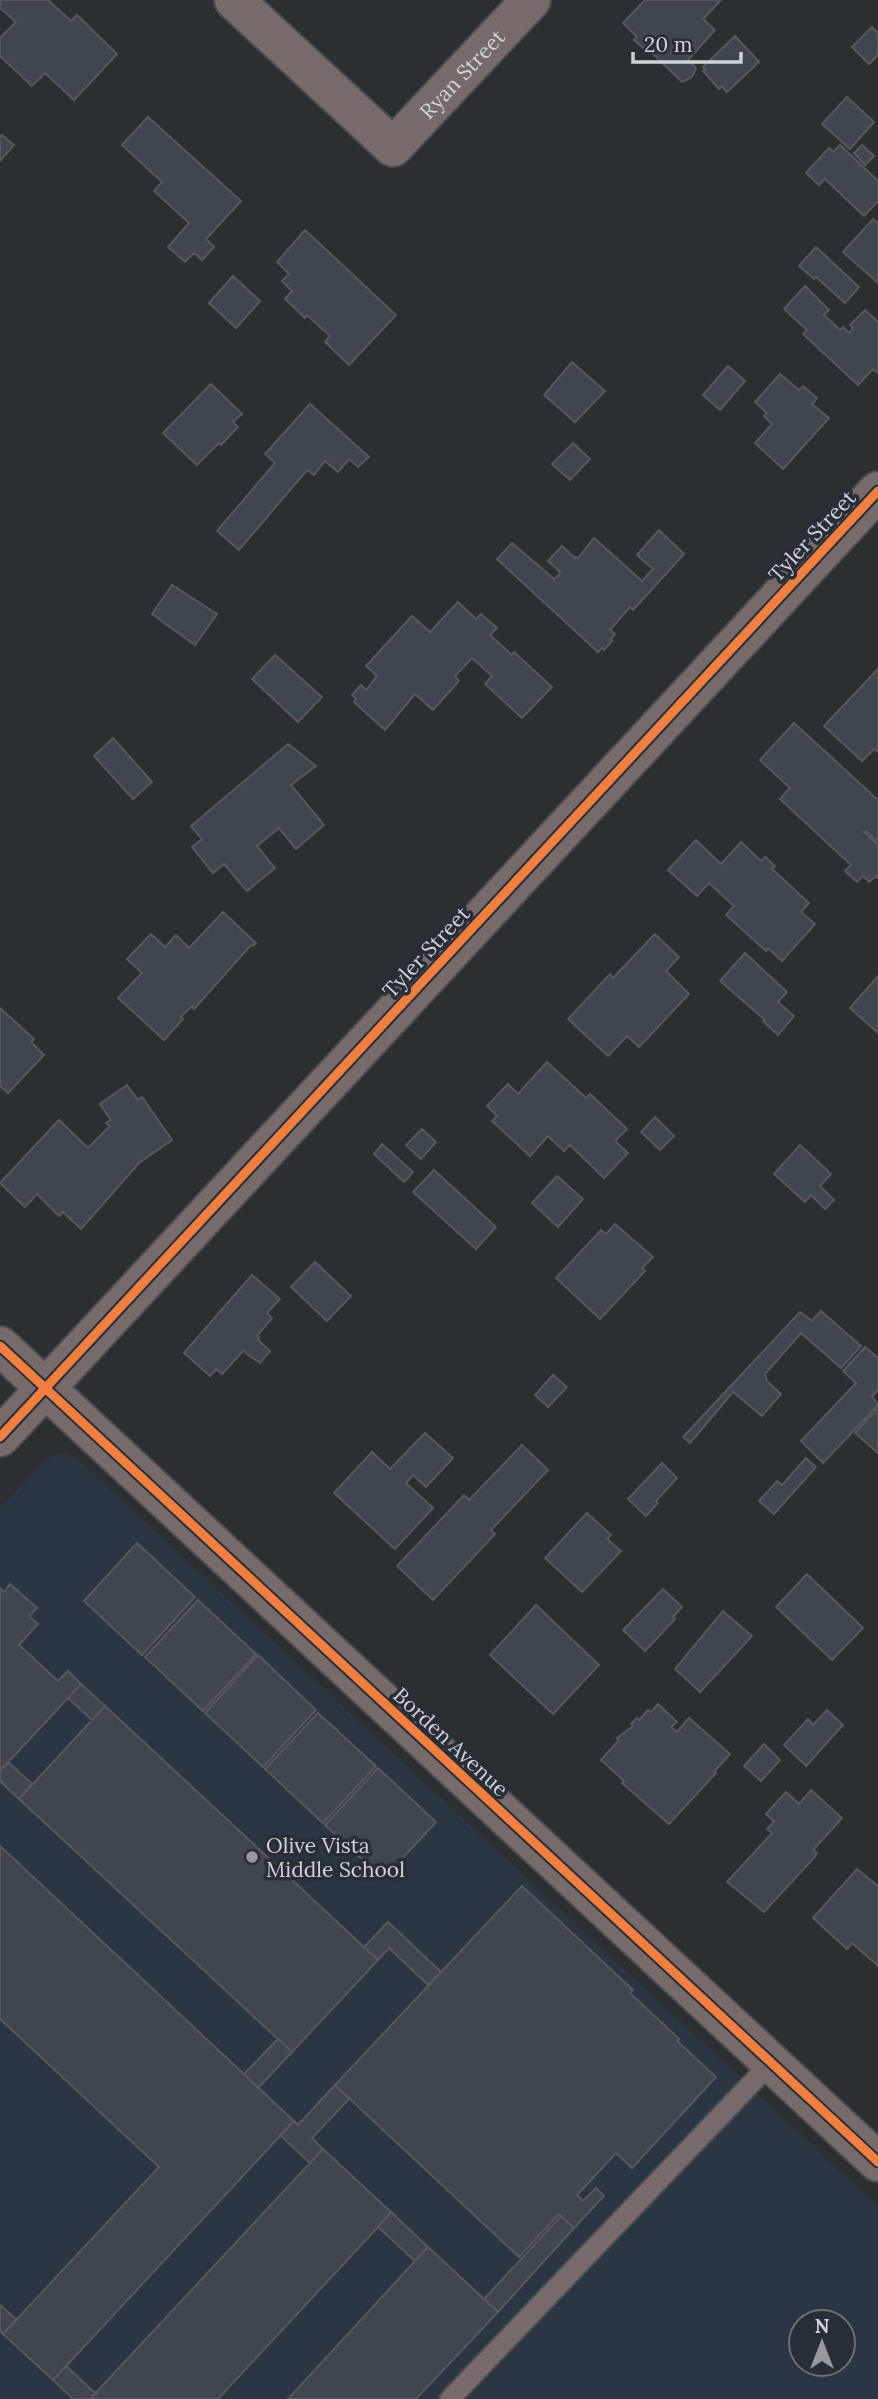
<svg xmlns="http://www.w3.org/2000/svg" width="878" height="2399" font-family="Lora,serif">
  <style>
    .built { fill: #2c3642; fill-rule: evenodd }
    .building { fill: #40464d; stroke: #56585c; stroke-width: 2 }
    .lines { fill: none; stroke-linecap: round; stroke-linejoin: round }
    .lane-casing { stroke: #4a4d4f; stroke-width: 23 }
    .street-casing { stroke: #4a4d4f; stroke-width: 42 }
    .lane { stroke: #766a6a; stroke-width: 19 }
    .street { stroke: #766a6a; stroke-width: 38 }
    .cycleway-casing { stroke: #282e36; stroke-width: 13 }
    .cycleway { stroke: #f27e40; stroke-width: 9 }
    .poi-dot { fill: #969a9f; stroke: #282e36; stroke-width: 2.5 }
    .labels { text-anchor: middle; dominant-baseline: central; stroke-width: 7; stroke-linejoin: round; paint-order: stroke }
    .street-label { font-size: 21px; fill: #cfd4d9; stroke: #282e36 }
    .poi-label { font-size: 21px; fill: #cfd4d9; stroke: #282e36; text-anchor: start }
  </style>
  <rect width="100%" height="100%" fill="#2c2f32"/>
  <path class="built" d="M59 1453 69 1454 77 1458 878 2206V2399H0V1508L47 1458ZM801 2322H843V2364H801Z"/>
  <path class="building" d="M0 0H48L71 21 77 15 117 54 74 100 45 73 32 86 0 56V38L16 22 0 8Z
    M645 0H721L703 19 715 30 688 60 696 68 692 77 682 82 645 46 643 48 634 40 637 37 623 23Z
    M872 27 878 33V55L869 64 852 47Z
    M735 36 759 62 727 92 722 86 719 89 703 71 705 70 703 67Z
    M847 97 874 122 850 149 822 124Z
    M148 117 241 201 206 239 214 247 202 260 194 253 185 262 168 247 189 223 154 191 162 182 122 145Z
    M2 135 14 145 0 161V137Z
    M840 145 878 181V201L864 216 825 179 819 185 806 173 829 148 833 152Z
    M862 145 874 156 865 165 854 153Z
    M873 219 878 223V283L843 252Z
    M305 230 396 315 349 365 325 342 330 336 307 315 305 318 285 299 292 291 282 281 289 274 277 262Z
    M816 247 859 287 845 303 816 277 814 279 799 266Z
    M233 276 260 301 236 328 209 303Z
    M805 286 829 310 824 315 840 330 843 327 849 333 853 328 850 325 865 310 878 322V373L873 369 858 385 803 334 807 330 784 309Z
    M572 362 605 391 575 422 544 395Z
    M728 366 745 381 720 410 703 395Z
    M780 374 799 390 803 386 817 398 812 404 829 418 783 469 755 443 772 424 764 416 767 413 755 402Z
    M211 384 242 414 233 422 238 427 221 445 219 443 197 465 163 433Z
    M310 404 369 457 358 467 349 459 338 472 325 461 314 475 307 470 239 550 217 531 275 463 265 454Z
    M573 443 590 459 570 480 552 464Z
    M659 530 684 554 633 610 630 607 610 630 615 634 610 640 612 641 604 650 602 648 598 652 497 559 512 543 554 579 561 573 548 561 562 546 575 558 576 557 578 558 594 538 642 581 653 569 637 555Z
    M172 585 217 614 195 645 152 614Z
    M458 602 476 619 481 614 497 628 490 635 512 655 514 652 552 687 522 718 485 684 492 676 472 658 455 676 459 681 433 710 415 694 385 730 354 702 356 699 352 695 361 685 366 690 377 676 366 666 412 616 430 632Z
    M275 655 322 697 298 722 252 679Z
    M878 669V752L874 749 862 761 824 726Z
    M794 723 878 800V842L866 831 864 832 878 845V878L876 876 869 882 863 876 857 882 845 871 851 865 780 799 790 788 760 760Z
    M113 738 152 782 133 799 94 756Z
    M288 744 316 766 291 785 324 825 296 849 279 828 257 846 275 868 247 891 224 864 213 873 192 847 202 839 191 826Z
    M696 840 721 864 741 842 761 861 765 857 775 866 772 869 809 903 801 912 815 924 782 961 768 948 766 951 726 915 734 906 709 883 697 896 668 870Z
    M223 912 256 943 253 946 251 945 194 1009 192 1006 181 1017 183 1019 164 1040 118 998 142 973 127 959 151 934 165 947 176 935 189 948Z
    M655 934 679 957 666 971 689 994 639 1047 627 1036 608 1056 568 1019 610 974 613 978Z
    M745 953 787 992 778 1002 794 1016 778 1035 763 1021 765 1020 720 981Z
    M878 976V1033L850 1008Z
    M0 1008 34 1039 31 1042 44 1055 8 1093 0 1086Z
    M547 1062 586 1098 590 1094 627 1129 615 1141 628 1153 604 1178 570 1145 564 1151 548 1136 530 1156 492 1121 497 1116 487 1106 508 1084 518 1094Z
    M127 1085 138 1100 142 1097 172 1140 139 1163 81 1229 63 1212 59 1216 37 1194 25 1207 0 1183 59 1120 88 1148 110 1126 106 1123 111 1120 100 1104Z
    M655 1117 674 1136 660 1150 641 1132Z
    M422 1129 436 1142 421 1159 406 1145Z
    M382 1144 413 1172 404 1182 374 1154Z
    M800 1145 831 1174 820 1186 834 1200 825 1209 811 1195 805 1202 774 1174Z
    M434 1170 496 1227 476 1249 413 1192Z
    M557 1176 583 1199 558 1227 532 1203Z
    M615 1224 653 1257 642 1268 645 1271 600 1319 556 1278 601 1230 606 1234Z
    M315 1262 351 1296 327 1321 291 1287Z
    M252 1275 280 1299 267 1313 272 1318 257 1336 259 1337 258 1340 270 1351 260 1363 243 1351 222 1374 216 1369 210 1376 184 1353Z
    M821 1311 861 1346 841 1368 801 1333 765 1374 767 1381 781 1394 762 1416 733 1392 690 1443 683 1437 800 1312 812 1321Z
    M865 1347 878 1358V1390L872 1396 878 1405 823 1463 801 1441 856 1383 843 1371Z
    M553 1375 567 1387 548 1407 535 1395Z
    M878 1408V1453L855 1433Z
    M425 1433 453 1458 426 1487 413 1475 406 1483 433 1508 395 1549 334 1493 372 1452 390 1469Z
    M522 1445 548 1470 491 1530 495 1534 433 1600 397 1566 464 1495 469 1500Z
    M806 1458 816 1467 774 1514 759 1501 777 1481 782 1485Z
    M662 1463 677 1478 656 1501 658 1503 646 1516 628 1499Z
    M587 1513 611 1535 607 1539 621 1551 582 1592 545 1558Z
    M137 1543 195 1597 142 1655 84 1601Z
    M807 1574 863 1628 832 1660 776 1607Z
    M10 1584 37 1608 29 1616 38 1624 19 1645 58 1681 68 1671 81 1684 0 1771V1588L4 1592Z
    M663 1589 682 1607 673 1617 675 1619 645 1651 623 1630Z
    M198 1600 256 1654 203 1711 145 1657Z
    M536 1605 599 1665 553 1714 490 1655Z
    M723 1611 752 1636 700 1692 675 1669Z
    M258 1655 316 1710 263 1767 205 1713Z
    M81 1684 105 1706 92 1720 68 1698Z
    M658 1704 677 1722 671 1727 677 1732 689 1718 730 1754 714 1772 716 1773 669 1824 622 1783 624 1781 601 1760 619 1740 617 1738 633 1726 631 1724 637 1718 639 1720 648 1710 651 1712Z
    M105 1706 378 1960 292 2052 19 1799Z
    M827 1710 843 1725 806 1766 784 1745 808 1719 813 1725Z
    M318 1713 376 1766 323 1823 265 1769Z
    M764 1744 780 1760 761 1781 744 1766Z
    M8 1762 32 1784 19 1799 0 1781V1771Z
    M378 1768 436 1822 383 1879 325 1825Z
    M811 1790 842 1818 813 1850 817 1853 814 1858 764 1912 727 1882 772 1833 767 1829 774 1822 766 1814 786 1792 799 1804Z
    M0 1846 294 2121 53 2380 3 2334 159 2167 0 2019Z
    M857 1869 878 1886V1966L852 1943 847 1949 813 1918Z
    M522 1886 633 1990 630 1993 679 2039 677 2041 716 2077 632 2168 616 2153 577 2195 583 2201 596 2188 604 2196 574 2228 559 2214 519 2257 335 2085Z
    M388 1922 441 1972 428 1985 389 1948 378 1960 364 1947Z
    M278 2039 292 2052 258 2088 244 2074Z
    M335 2085 349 2099 312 2138 323 2149 310 2163 280 2135 294 2121 298 2125Z
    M323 2149 391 2212 378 2227 218 2399H90Z
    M391 2212 428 2247 415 2261 378 2227Z
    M561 2216 574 2228 498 2312 484 2299Z
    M428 2247 498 2312 416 2399H288Z
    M0 2305 17 2320 3 2334 0 2331Z
    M66 2366 96 2394 90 2399H73L53 2380Z"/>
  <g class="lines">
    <defs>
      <path id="lane" d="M450 2399 771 2063"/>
      <g id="street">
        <path id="s1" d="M234 0 393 147 531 0"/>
        <path d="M0 1346 878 2162"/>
        <path d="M0 1437 878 491"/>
      </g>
    </defs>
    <use href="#lane" class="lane-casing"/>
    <use href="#street" class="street-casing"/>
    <use href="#lane" class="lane"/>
    <use href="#street" class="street"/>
    <defs>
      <path id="cycleway" d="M0 1346 878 2162
        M0 1437 878 491"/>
    </defs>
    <use href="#cycleway" class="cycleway-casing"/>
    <use href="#cycleway" class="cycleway"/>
  </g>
  <circle class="poi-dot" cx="252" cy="1857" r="7"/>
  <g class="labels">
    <g class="street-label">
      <text stroke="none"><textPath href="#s1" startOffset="317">Ryan Street</textPath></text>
      <text transform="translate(812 536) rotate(-47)">Tyler Street</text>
      <text transform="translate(426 952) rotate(-47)">Tyler Street</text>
      <text transform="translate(451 1742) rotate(43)">Borden Avenue</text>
    </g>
    <g class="poi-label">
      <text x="266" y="1845">Olive Vista<tspan x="266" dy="24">Middle School</tspan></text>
    </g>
  </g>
  <g transform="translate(822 2343)"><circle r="33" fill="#282e36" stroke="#6b7077" stroke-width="2"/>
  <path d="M0-5L12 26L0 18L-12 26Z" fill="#969a9f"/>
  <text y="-10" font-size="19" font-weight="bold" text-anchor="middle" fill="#cfd4d9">N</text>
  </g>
  <path d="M633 52v10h108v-10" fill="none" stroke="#cfd4d9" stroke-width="3.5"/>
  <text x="644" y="52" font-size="21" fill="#cfd4d9" stroke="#282e36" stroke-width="5" paint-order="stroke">20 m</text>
</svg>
